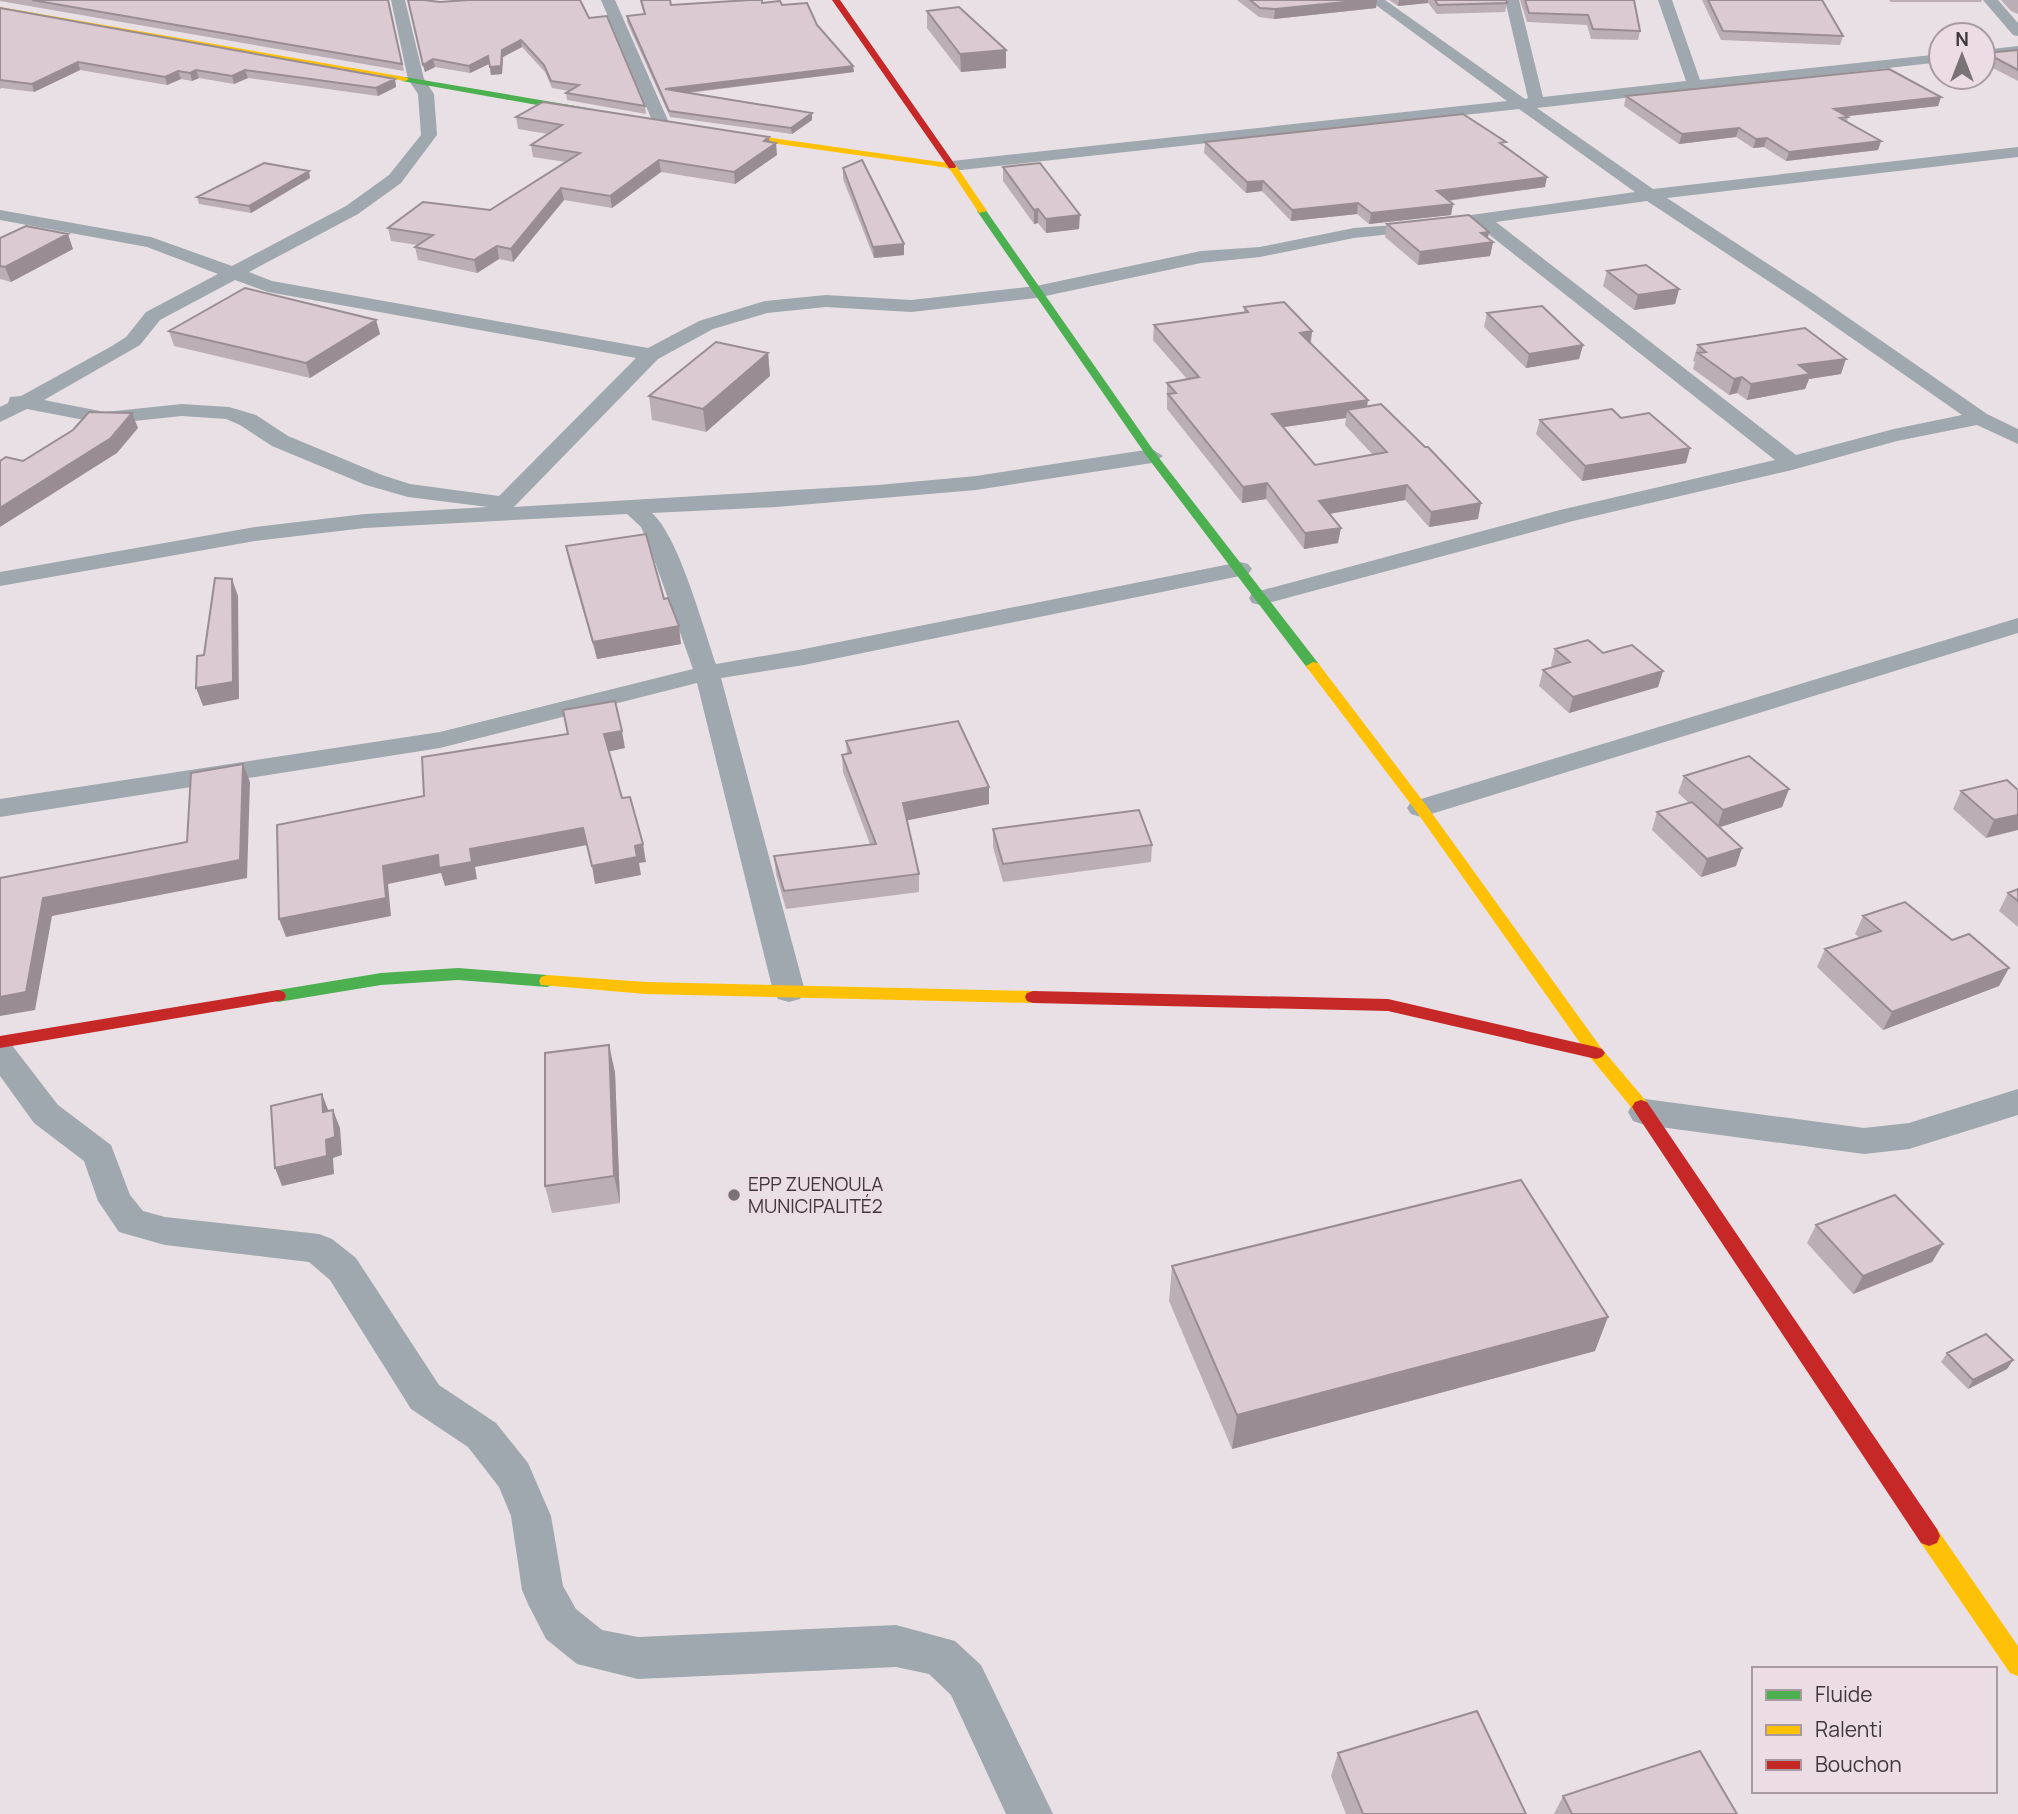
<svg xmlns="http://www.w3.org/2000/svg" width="2018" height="1814" font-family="Manrope,sans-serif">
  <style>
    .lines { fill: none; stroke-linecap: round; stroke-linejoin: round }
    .street { fill: #9ea8ae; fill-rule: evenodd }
    .fast { fill: #4caf50; fill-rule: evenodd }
    .slow { fill: #ffc107; fill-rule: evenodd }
    .jam { fill: #c62828; fill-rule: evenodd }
    .wall { fill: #bcaeb5; fill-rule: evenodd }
    .shaded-wall { fill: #998d93 }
    .building { fill: #dbcad2; stroke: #998d93; stroke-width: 2 }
    .poi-dot { fill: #7a7376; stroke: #ecdce3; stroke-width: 2.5 }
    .labels { text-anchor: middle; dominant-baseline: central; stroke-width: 5; stroke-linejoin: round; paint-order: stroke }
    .poi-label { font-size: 19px; fill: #3f383b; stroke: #ecdce3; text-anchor: start }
  </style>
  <rect width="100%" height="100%" fill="#e8e0e4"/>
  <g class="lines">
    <path class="street" d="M391 0H405L424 79 434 94 437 135 401 183 358 214 249 272 272 281 648 348 699 321 765 301 826 295 911 300 1036 286 1201 251 1260 247 1354 228 1408 224 1635 192 1519 109 952 171 944 166 952 161 1507 101 1369 0H1385L1525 99 1528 98 1505 0H1519L1543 97 1686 81 1658 0H1672L1700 80 1941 54V62L1537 108 1653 189 2018 147V157L1667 198 1814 294 1987 414 2018 429V444L1977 425 1897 441 1792 470 1573 521 1261 605 1252 603 1249 598 1252 593 1560 510 1775 460 1477 225 1354 238 1260 257 1201 263 1036 298 911 312 826 307 767 313 713 329 658 359 514 507 878 485 976 476 1152 449 1163 456 1152 463 976 490 776 507 652 513C679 537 703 627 716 664L804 649 1240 562 1248 564 1252 569 1248 574 1240 576 804 665 721 678 805 991 800 999 789 1002 778 999 773 991 697 683 440 748 0 817V799L440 732 693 669 649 545 641 527 627 514 365 528 255 541 0 586V572L255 527 365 514 488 507 408 497 366 485 272 446 240 425 226 419 182 416 105 424 27 409 0 422V407L8 403 10 397 21 396 112 346 126 337 146 312 218 274 147 247 0 220V210L151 237 232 266 346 206 389 175 421 135 418 94 408 79ZM1647 201 1800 302 1962 415 1894 429 1796 455 1496 222ZM235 280 268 292 636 358 499 496 410 484 382 475 288 436 256 415 229 407 182 404 105 412 44 400 140 345 160 320Z
      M601 0H615L670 125 668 128H656L654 125Z
      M1983 0H1998L2018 23V36L2013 35Z
      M2018 46V54L1983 58V50Z
      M2018 618V633L1431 814 1421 817 1411 814 1407 808 1411 802Z
      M0 1040 11 1044 58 1105 111 1145 130 1195 143 1211 165 1217 319 1234 332 1239 356 1258 439 1385 496 1423 528 1463 551 1516 563 1586 576 1609 602 1630 638 1637 896 1625 955 1641 981 1665 1053 1814H1006L951 1695 929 1674 896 1667 638 1679 577 1664 546 1639 528 1604 522 1590 511 1516 499 1487 468 1447 411 1409 330 1280 309 1262 165 1245 119 1232 98 1201 84 1161 34 1123 0 1076Z
      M2018 1089V1115L1909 1149 1864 1154 1645 1125 1633 1121 1628 1112 1633 1103 1645 1099 1864 1128 1909 1123Z"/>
    <path class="fast" d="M405 77 593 109 597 112 593 115 402 81Z
      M979 209H985L1156 454 1318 663 1320 666 1318 669H1308L1148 458 977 211Z
      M458 968 547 975 553 977 555 981 553 985 547 987 458 980 381 985 278 1002 272 1000 270 996 272 992 278 990 381 973Z"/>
    <path class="slow" d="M0 7 405 77 409 79 405 81 0 11Z
      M717 130 955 164 987 211 979 213 949 168 714 135 713 133Z
      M1313 662 1318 663 1426 805 1602 1049 1647 1102 1650 1107 1647 1112H1635L1590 1057 1416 811 1308 669 1306 666Z
      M547 975 646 982 1033 991 1039 993 1041 997 1039 1001 1033 1003 646 994 541 985 539 981 541 977Z
      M1929 1526 1937 1529 2018 1646V1676L2010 1673 1921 1543 1918 1536 1921 1529Z"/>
    <path class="jam" d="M832 0H840L956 166 955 168H949Z
      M278 990 284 992 286 996 284 1000 0 1048V1036Z
      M1033 991 1388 999 1596 1047 1602 1049 1605 1053 1602 1057 1596 1059 1388 1011 1033 1003 1027 1001 1025 997 1027 993Z
      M1641 1100 1647 1102 1937 1529 1940 1536 1937 1543 1929 1546 1921 1543 1635 1112 1632 1107 1635 1102Z"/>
  </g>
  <path class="wall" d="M0 0H388L404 71 0 1V3Z
    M408 0 589 18 645 106 646 114 567 100 566 93 569 91 552 88 545 72 522 47 503 57 502 74 491 75 489 64 470 73 435 67 425 72Z
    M640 0H670L671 5 762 3 782 5 817 25 854 72 689 93 812 113V120L792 134 670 117 627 22V16L644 14Z
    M1237 0H1377L1376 8 1274 19 1259 17Z
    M1389 0H1506L1507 3 1505 12 1437 14 1428 3 1398 6Z
    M1520 0H1634L1640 31 1638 40 1591 39 1587 25 1527 22Z
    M1702 0H1822L1843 36 1840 45 1721 40Z
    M1889 0H1982L1981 2H1891Z
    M2001 0H2018V14L2011 11Z
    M0 8 395 79 396 87 378 96 248 78 234 84 199 78 192 81 181 79 167 85 80 70 34 92 2 88 0 89Z
    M927 11 1006 68 961 72 927 28Z
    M2018 50V81L1983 63 1986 53Z
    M1626 96 1941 97 1938 106 1847 116 1848 117 1847 122 1881 141 1878 150 1786 161 1764 147 1753 148 1736 137 1679 144 1624 106Z
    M516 117 770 142 777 155 735 184 661 172 612 208 564 200 513 262 499 259 477 273 418 260 415 247 418 245 391 241 388 228 490 210 566 162 533 157 531 145 548 134 518 129Z
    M1205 142 1505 146 1545 187 1448 201 1453 204 1451 215 1369 224 1357 214 1291 221 1262 191 1246 193 1204 153Z
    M1003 167 1079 229 1046 233 1038 223 1034 224 1003 181Z
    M843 168 904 244V255L874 258 843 179Z
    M310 178 251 213 199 204 197 197Z
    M1387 224 1488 238 1493 242 1490 256 1418 265 1385 237Z
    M0 238 73 249 11 282 0 279Z
    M1607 271 1679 289 1675 304 1634 310 1603 286Z
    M1244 307 1312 331 1311 343 1367 407 1478 519 1429 527 1405 500 1330 514 1338 543 1304 549 1266 499 1242 503 1167 409V383L1187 379 1153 340 1154 325 1244 312ZM1346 418 1345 425 1373 455 1315 465 1283 427Z
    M1487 313 1583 345 1579 359 1526 368 1484 327Z
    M376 320 380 334 310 378 174 346 169 331Z
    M1698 345 1841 374 1809 379 1805 389 1747 400 1737 393 1729 395 1693 369 1695 362 1693 361Z
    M768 353 770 376 706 432 652 420 649 396Z
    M1621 418 1690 448 1686 463 1582 481 1536 434 1540 420Z
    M566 546 664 599 681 644 597 659 569 562Z
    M1555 649 1603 653 1663 671 1658 687 1569 713 1539 686 1543 670 1553 667 1551 665Z
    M846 741 989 787V804L907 820 919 874V892L786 909 776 874 774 856 870 844 843 772 842 755 847 754Z
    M1684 776 1789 789 1782 807 1720 827 1742 848 1736 866 1701 877 1652 830 1657 812 1689 803 1678 793Z
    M2018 790 1986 838 1953 809 1961 791Z
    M993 829 1152 845 1151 862 1003 882 993 847Z
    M2018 889V927L1999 911 2008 893Z
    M1863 916 1952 940 2009 968 1999 986 1883 1030 1817 967 1825 949 1860 938 1855 934Z
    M615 1072 620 1203 552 1213 545 1186Z
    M1816 1225 1943 1244 1932 1262 1853 1294 1807 1243Z
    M1172 1266 1595 1351 1232 1449 1169 1301Z
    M1947 1353 2013 1360 2007 1369 1968 1389 1941 1362Z
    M1338 1753 1526 1814H1346L1331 1776Z
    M1563 1796 1737 1814H1554Z"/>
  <path class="shaded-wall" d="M1365 0H1377L1376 8 1274 19 1275 9Z
    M1399 0H1428V3L1398 6Z
    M521 40 522 47 503 57 502 74 491 75 490 67 502 50Z
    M1006 50V68L961 72 960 54Z
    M488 56 489 64 470 73 469 66Z
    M433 59 435 67 425 72 423 65Z
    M78 62 80 70 34 92 32 84Z
    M853 66 854 72 666 95 665 89Z
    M196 70 199 78 192 81 190 73Z
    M245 70 248 78 234 84 232 76Z
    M178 71 181 79 167 85 165 77Z
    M395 79 396 87 378 96 376 88Z
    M1941 97 1938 106 1831 118 1834 109Z
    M812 113V120L792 134 791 128Z
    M1739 128 1736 137 1679 144 1682 134Z
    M769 137 770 147 776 143 777 155 735 184 734 172 764 141Z
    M1767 138 1764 147 1753 148 1756 139Z
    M1881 141 1878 150 1786 161 1789 152Z
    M659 160 661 172 612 208 610 196Z
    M309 171 310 178 251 213 249 206Z
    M1547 177 1545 187 1436 202 1437 191Z
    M1263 181 1262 191 1246 193 1247 182Z
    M561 188 564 200 513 262 511 249Z
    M1358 203 1357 214 1291 221 1292 210Z
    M1453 204 1451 215 1369 224 1371 213Z
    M1038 209V223L1034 224V210Z
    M1080 215 1079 229 1046 233V219Z
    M1489 232 1487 243 1493 242 1490 256 1418 265 1420 252 1481 233Z
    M68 234 73 249 11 282 5 267Z
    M904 244V255L874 258 873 247Z
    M497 246 499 259 477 273 474 260Z
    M1679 289 1675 304 1634 310 1638 295Z
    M376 320 380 334 310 378 306 363Z
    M1312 331 1310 345 1300 333Z
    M1583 345 1579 359 1526 368 1529 354Z
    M768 353 770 376 706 432 703 409Z
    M1846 359 1841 374 1809 379 1805 389 1747 400 1751 384 1799 365Z
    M1742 377 1737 393 1729 395 1734 379Z
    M1368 400 1366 415 1347 410 1346 418 1271 429 1272 414Z
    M132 413 138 428 117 453 0 527V508Z
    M1690 448 1686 463 1582 481 1585 466Z
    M1267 483 1266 499 1242 503 1243 487Z
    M1407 485 1405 500 1317 516 1319 501Z
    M1481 503 1478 519 1429 527 1431 512Z
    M1341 528 1338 543 1304 549 1305 533Z
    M232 579 238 596 239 699 203 706 196 688Z
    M679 626 681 644 597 659 593 642Z
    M1663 671 1658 687 1569 713 1573 697Z
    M622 731 625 748 607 752 604 734Z
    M243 764 250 782 247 878 52 916 35 1010 0 1016V997L43 898 240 860Z
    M989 787V804L904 821 903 803Z
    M1789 789 1782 807 1717 828 1723 810Z
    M2018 815V830L1986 838 1994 820Z
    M583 828 587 845 475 867 477 879 445 886 441 873 388 884 391 916 286 937 279 919 383 866Z
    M643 844 646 862 639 863 641 875 595 884 592 866 635 846Z
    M1742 848 1736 866 1701 877 1707 859Z
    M2009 968 1999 986 1883 1030 1892 1012Z
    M609 1045 615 1072 620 1203 614 1176Z
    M322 1094 329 1112H323Z
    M333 1110 340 1128 342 1155 333 1158 334 1174 282 1186 275 1168 326 1140Z
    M1943 1244 1932 1262 1853 1294 1863 1276Z
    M1608 1317 1595 1351 1232 1449 1237 1415Z
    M2013 1360 2007 1369 1968 1389 1973 1380Z"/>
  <path class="building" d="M32 0H388L402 64Z
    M408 0H424L440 2 468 0H580L589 18 607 16 645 106 566 93 579 85 551 81 544 65 521 40 502 50 501 66 490 67 488 56 469 66 433 59 423 65Z
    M641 0H670L671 5 750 0H762V3L780 1 782 5 807 3 817 25 853 66 665 89 812 113 791 128 669 111 627 16 645 14Z
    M1250 0H1365L1275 9 1260 8Z
    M1435 0H1506L1507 3 1438 5Z
    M1525 0H1634L1640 31 1593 29 1588 15 1529 13Z
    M1708 0H1822L1843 36 1723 31Z
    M959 7 1006 50 960 54 927 11Z
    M0 8 395 79 376 88 245 70 232 76 196 70 190 73 178 71 165 77 78 62 32 84 0 80Z
    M2018 50V70L1986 53Z
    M1889 69 1941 97 1834 109 1848 117 1840 118 1881 141 1789 152 1767 138 1756 139 1739 128 1682 134 1626 96Z
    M543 102 769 137 764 141 776 143 734 172 659 160 610 196 561 188 511 249 497 246 474 260 415 247 433 235 388 228 423 202 490 210 580 153 531 145 562 125 516 117Z
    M1463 114 1506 142 1500 143 1547 177 1437 191 1453 204 1371 213 1358 203 1292 210 1263 181 1247 182 1205 142Z
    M862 160 904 244 873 247 843 168Z
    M264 163 309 171 249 206 197 197Z
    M1040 163 1080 215 1046 219 1038 209 1034 210 1003 167Z
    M1469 215 1489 232 1481 233 1493 242 1420 252 1387 224Z
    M26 226 68 234 5 267 0 266V238Z
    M1646 265 1679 289 1638 295 1607 271Z
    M245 288 376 320 306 363 169 331Z
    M1284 302 1312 331 1300 333 1368 400 1272 414 1315 465 1387 452 1347 410 1381 404 1425 447H1428L1481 503 1431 512 1407 485 1319 501 1341 528 1305 533 1267 483 1243 487 1168 394 1176 393 1167 383 1199 377 1154 325 1248 312 1244 307Z
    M1542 306 1583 345 1529 354 1487 313Z
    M1805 328 1846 359 1799 365 1810 374 1751 384 1742 377 1734 379 1698 353 1706 352 1698 345Z
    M716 342 768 353 703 409 649 396Z
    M1612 409 1621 418 1649 413 1690 448 1585 466 1540 420Z
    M89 412 132 413 111 438 0 508V461L6 457 23 461 73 430Z
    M646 534 664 599 668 598 679 626 593 642 566 546Z
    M215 578 232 579 233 682 196 688 197 656 204 655Z
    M1588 640 1603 653 1632 645 1663 671 1573 697 1543 670 1570 662 1555 649Z
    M615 701 622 731 604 734 622 798 630 797 643 844 635 846 637 857 592 866 583 828 470 849 472 862 439 868 438 855 383 866 386 898 279 919 277 825 424 796 422 757 568 734 563 710Z
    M958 721 989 787 903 803 919 874 784 891 774 856 876 844 842 755 851 753 846 741Z
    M1749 756 1789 789 1723 810 1684 776Z
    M243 764 240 860 43 898 26 992 0 997V878L187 842 191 773Z
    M2007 780 2018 790V815L1994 820 1961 791Z
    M1692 802 1742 848 1707 859 1657 812Z
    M1139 810 1152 845 1003 864 993 829Z
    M2018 889V901L2008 893Z
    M1905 902 1952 940 1969 934 2009 968 1892 1012 1825 949 1881 931 1863 916Z
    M609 1045 614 1176 545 1186V1053Z
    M322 1094 323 1112 333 1110 335 1137 326 1140 327 1156 275 1168 271 1106Z
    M1521 1180 1608 1317 1237 1415 1172 1266Z
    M1895 1195 1943 1244 1863 1276 1816 1225Z
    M1986 1334 2013 1360 1973 1380 1947 1353Z
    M1477 1711 1526 1814H1363L1338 1753Z
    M1700 1751 1737 1814H1572L1563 1796Z"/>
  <circle class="poi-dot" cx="734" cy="1195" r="7"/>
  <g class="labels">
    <g class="poi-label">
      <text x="748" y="1184">EPP ZUENOULA<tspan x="748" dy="22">MUNICIPALITÉ2</tspan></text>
    </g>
  </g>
  <rect x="1752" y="1667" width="245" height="126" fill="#ecdce3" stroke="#a79aa0" stroke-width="2"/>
  <rect x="1766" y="1690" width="35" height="10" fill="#4caf50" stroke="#a79aa0" stroke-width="2"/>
  <text x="1815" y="1702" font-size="21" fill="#3f383b">Fluide</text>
  <rect x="1766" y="1725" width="35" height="10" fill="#ffc107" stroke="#a79aa0" stroke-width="2"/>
  <text x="1815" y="1737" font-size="21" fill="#3f383b">Ralenti</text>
  <rect x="1766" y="1760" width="35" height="10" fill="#c62828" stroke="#a79aa0" stroke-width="2"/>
  <text x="1815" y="1772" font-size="21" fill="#3f383b">Bouchon</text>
  <g transform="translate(1962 56)"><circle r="33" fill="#ecdce3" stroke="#a79aa0" stroke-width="2"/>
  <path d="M0-5L12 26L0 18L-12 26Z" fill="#7a7376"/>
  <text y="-10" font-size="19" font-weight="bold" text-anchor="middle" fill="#3f383b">N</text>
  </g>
</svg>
